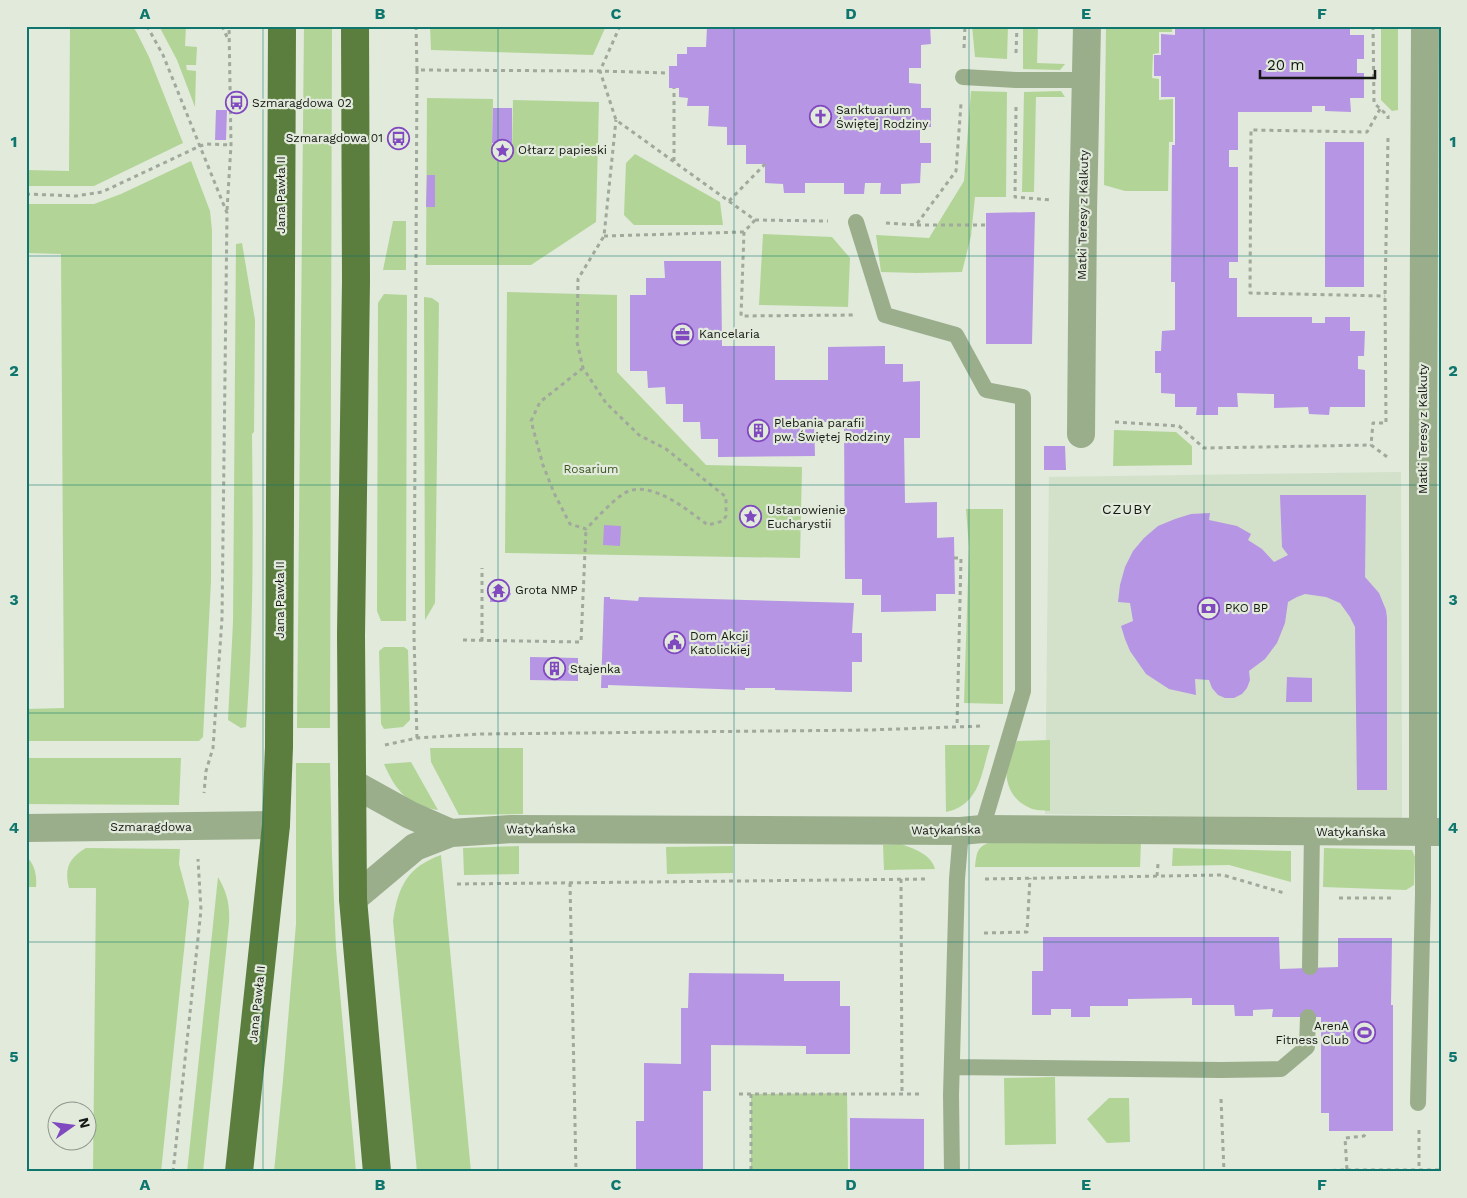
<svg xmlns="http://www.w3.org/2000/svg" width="1467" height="1198" font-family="'Work Sans',sans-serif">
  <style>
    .built { fill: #d3e0ca }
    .green { fill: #b2d597 }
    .building { fill: #b695e4 }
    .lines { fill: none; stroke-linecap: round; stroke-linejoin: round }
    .path { stroke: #a1a89c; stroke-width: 3; stroke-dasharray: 4 4; stroke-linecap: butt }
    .service { stroke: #9bae8c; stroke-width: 16 }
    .minor { stroke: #9bae8c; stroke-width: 28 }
    .primary { stroke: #5b7d3e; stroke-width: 28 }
    .grid { fill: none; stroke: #0f766e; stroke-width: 1; stroke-opacity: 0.55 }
    .labels { text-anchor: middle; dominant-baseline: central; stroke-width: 4.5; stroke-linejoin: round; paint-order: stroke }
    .poi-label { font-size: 12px; fill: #141712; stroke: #e1eadb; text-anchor: start }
    .street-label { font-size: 12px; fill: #141712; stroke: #e1eadb }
    .park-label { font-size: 12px; fill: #39551e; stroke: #e1eadb }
    .neighbourhood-label { font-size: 14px; letter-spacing: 1px; fill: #141712; stroke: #e1eadb }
    .neatline { fill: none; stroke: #0f766e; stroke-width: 2 }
    .grid-label { font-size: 16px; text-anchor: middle; font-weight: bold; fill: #0f766e }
  </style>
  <rect width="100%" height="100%" fill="#e1eadb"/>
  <path class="built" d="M1401 472 1402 819 1045 814 1049 477Z"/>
  <path class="green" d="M70 26H132L136 31 149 57 183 143 94 186H26V170L69 171Z
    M159 26H186L185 46 197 47 196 65H186L187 70 196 71 195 107 177 60Z
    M304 26H332L330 728H297Z
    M430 26H606L593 55 431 50Z
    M972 26H1008L1007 59 975 57Z
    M1023 26H1038L1037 63 1065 64 1060 70 1023 69Z
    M1106 26H1172V32H1159V53L1153 54 1152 78 1159 79V100L1173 99V142H1169L1168 191H1125L1104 185Z
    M1381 26H1398V110L1392 111 1381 100Z
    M971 91 1007 92 1006 197H975L971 236 962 272 916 273 881 272 876 235 929 238 964 181Z
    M1061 91 1065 97H1036L1034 192H1022L1024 92Z
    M427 98 493 99 492 154 512 155 513 100 599 102 596 222 531 265H426Z
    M635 154 720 202 723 225H634L624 215 626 163Z
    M191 161 210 211 212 230 211 581 203 737 199 741H26V709L64 708 61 254 26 253V204H94L121 194Z
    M393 221H406V270H383Z
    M763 234 832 237 850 258 848 307 759 305Z
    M242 243 255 320 254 432 252 434C253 532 254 630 246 727L241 728 228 720 233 622 236 244Z
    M507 292 617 295V372L706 465 802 467 800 558 505 553Z
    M384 294 407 295 406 621H381L377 611 378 303Z
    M424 297 432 298 439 303 435 603 425 620Z
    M1114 430 1176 432 1192 446V465L1113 466Z
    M966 509H1003V704L964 703 969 547Z
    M384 647H404L408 650 410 720 403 727 384 729 381 724 379 651Z
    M1050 740V811C1043 810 1036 811 1030 808 1010 800 1002 778 1009 759 1011 753 1014 747 1017 741Z
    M945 745H990C981 774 980 805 946 812Z
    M430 748H523V814L459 815 431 762Z
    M26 758H181L179 805 26 804Z
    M411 762 438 810C407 805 396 791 384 764Z
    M296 763H330L332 856 336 948 356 1172H274L283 1080 296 924Z
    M995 841 1141 843 1140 867H975C977 850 977 846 995 841Z
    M900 844C913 848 931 854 935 869L884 870 883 845Z
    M519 846V874L464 875 463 848Z
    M733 846V873L667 874 666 847Z
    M86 848 180 849 179 864 189 902 161 1172H93L96 888H69C64 868 69 858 86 848Z
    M1173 848 1291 851V882L1229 865 1172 866Z
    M1324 848 1412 850 1415 857 1414 885 1406 890 1323 887Z
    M441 855 471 1172H417L393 921C398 887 407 867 441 855Z
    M26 856C35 865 37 875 36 887H26Z
    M218 877C227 892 230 905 229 923L203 1172H187Z
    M1055 1077 1056 1144 1005 1145 1004 1078Z
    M847 1093 848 1172H751V1094Z
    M1109 1098H1129L1130 1142 1107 1143 1087 1119Z"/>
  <path class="building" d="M725 26H930L931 44 921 45V68H909V83L921 84V108H931V127H920V143H931V163H921L920 183 901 184V194H880L881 183H865L864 194H844V183H805V193H784L783 184 765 183V164H746V145H727V127L708 126 709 106H687L688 98 679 97V88H669V66H677V54H687V47H706L707 27H725Z
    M1175 26H1350V35H1364V59H1357V73H1364V98H1350L1351 112 1325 111V106H1312V112H1238V150H1229V167H1238V262H1229V278H1237V317H1312V323H1325V317H1350V331H1365L1364 356H1358V369L1365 370V407H1330L1329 415 1309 414 1308 407 1274 408V394L1237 393 1238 407H1218V415H1196L1197 407H1175V394L1161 393V373H1155V351H1161L1162 331 1175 330V282H1171L1172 145H1175V97H1161V76H1154V55H1161V34L1175 35Z
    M493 108H512V143H492Z
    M216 110H227L226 140H215Z
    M1325 142H1364V287H1325Z
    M427 175H435V207H426Z
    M1035 212 1032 344H986V213Z
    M664 261H721L722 346H775V380H828V347L885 346V364H903V382L920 381V438H904L905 503 937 502V538L954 537 955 594H936V611L881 612V595H862V579H845L844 422H814L815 456 718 457V439H701L700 422H683V404H666L665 387 648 388 647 371H630V295H646V278H665Z
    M1044 446H1065L1066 470H1044Z
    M1280 495H1366L1365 577 1379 593 1386 610 1387 618V790H1357L1355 627 1350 617 1340 603 1326 597 1305 594 1297 597 1288 602 1285 623 1277 643 1265 659 1249 671 1250 680 1247 688 1242 694 1234 698H1225L1218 695 1212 688 1209 680 1195 679 1196 695 1169 689 1146 674 1130 651 1125 639 1121 626 1133 621 1130 603 1118 602 1120 585 1125 567 1133 551 1144 538 1158 526 1175 519 1191 514 1210 513 1209 520 1237 526 1251 534 1248 540 1262 549 1274 562 1288 555 1282 547Z
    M604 525 621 526 620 546 603 545Z
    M490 585H506L511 594 506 602H490Z
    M604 597H610V599L638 601 639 597 854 603 852 633H862V662H852V692L775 690V688H745V690L608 685V688H601Z
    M530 657 578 658V681L530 680Z
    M1287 677 1312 678V702H1286Z
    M1043 937H1279L1280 969 1338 967V938H1392L1391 1005H1393V1131H1329V1113H1321V1017H1272L1273 1009 1253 1010V1016H1235L1234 1005H1192V998L1128 999V1006H1090V1017H1071V1009H1051V1015H1032V971H1043Z
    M689 973 784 974V981H840V1006H850V1054H806V1046L711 1045V1091H703V1172H636V1121H644V1063L681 1064V1008H688Z
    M850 1118 924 1119V1172H850Z"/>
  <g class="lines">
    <path class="path" d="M147 26 163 55 227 213 222 618 213 748 206 771 204 793
      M222 26 227 37
      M416 26 417 70 600 71 669 73
      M620 26 600 71 616 120 755 220 828 221
      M1373 26 1374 103 1388 116V119
      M964 48 965 26
      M1016 53 1017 26
      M1016 107 1015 197 1051 200
      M1380 109 1367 132 1251 130 1250 293 1385 296
      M1388 138 1385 296 1386 423H1373L1371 445 1390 459
      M674 161V88
      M26 194 76 196 102 192 200 146 207 144 231 145
      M729 201 765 164
      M227 210 231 145 229 26
      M755 220 744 232 741 316 855 315
      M886 223 916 225 956 171 961 104
      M917 225H986
      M604 236 744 232
      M583 368 540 402 531 421 543 465 554 493 570 524 586 529C596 519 617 495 629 491 655 482 688 511 708 525L723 521 726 516V497L666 449 639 435 606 403 583 368 577 342 578 279 604 236 616 120
      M1115 422 1179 426 1204 448 1371 445
      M954 558H961L957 727
      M463 640 581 642 586 529
      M482 641V568
      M417 738 414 637 417 70
      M385 745 417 738 481 734 869 730 983 726
      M1157 876 1158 864
      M901 879 902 1094
      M985 879 1223 875 1284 893
      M570 883 576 1172
      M457 884 929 879
      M1339 898H1395
      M984 933 1027 932 1030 878
      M739 1094H922
      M751 1094V1172
      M1221 1099 1224 1172
      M1419 1130V1170
      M1347 1170H1441
      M173 1172 201 910 198 859
      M1284 1172 1347 1170 1345 1138 1364 1136 1367 1131"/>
    <path class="service" d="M963 77 1016 80H1085
      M856 222 885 315 956 335 986 390 1023 397V691L982 829
      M1310 967 1312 832
      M952 1067 1221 1070 1281 1069 1307 1047 1308 1017
      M1418 1103 1423 895V832
      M952 1172 951 1095 957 879 961 831"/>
    <path class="minor" d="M1081 434 1083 212 1087 26
      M352 783 410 815 451 833 415 847 353 899
      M26 828 276 825
      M1423 832V460L1425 26
      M451 833 512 829 961 831 982 829 1441 832"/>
    <path class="primary" d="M355 26 356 281 351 635 353 899 377 1172
      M239 1172 276 825 279 747 282 26"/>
  </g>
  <path class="grid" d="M263 26V1172M498 26V1172M734 26V1172M969 26V1172M1204 26V1172M26 256H1441M26 485H1441M26 713H1441M26 942H1441"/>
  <defs>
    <symbol id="bus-ring" viewBox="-11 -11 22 22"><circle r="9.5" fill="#e1eadb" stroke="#8149c0" stroke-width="1.5"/><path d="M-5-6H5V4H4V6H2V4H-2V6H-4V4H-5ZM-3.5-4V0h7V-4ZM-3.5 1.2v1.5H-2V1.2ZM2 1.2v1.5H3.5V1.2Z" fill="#8149c0"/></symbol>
    <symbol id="church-ring" viewBox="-11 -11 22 22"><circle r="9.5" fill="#e1eadb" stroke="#8149c0" stroke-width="1.5"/><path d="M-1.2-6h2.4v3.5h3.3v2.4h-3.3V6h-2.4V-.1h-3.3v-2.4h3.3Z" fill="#8149c0"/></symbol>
    <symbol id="sight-ring" viewBox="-11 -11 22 22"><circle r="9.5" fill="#e1eadb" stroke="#8149c0" stroke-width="1.5"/><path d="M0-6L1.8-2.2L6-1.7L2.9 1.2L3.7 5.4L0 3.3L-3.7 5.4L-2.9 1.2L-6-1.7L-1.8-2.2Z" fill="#8149c0"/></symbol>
    <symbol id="office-ring" viewBox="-11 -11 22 22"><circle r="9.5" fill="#e1eadb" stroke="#8149c0" stroke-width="1.5"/><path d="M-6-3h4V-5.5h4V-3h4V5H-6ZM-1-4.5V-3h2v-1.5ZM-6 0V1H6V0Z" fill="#8149c0"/></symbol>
    <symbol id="building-ring" viewBox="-11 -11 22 22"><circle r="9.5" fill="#e1eadb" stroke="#8149c0" stroke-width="1.5"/><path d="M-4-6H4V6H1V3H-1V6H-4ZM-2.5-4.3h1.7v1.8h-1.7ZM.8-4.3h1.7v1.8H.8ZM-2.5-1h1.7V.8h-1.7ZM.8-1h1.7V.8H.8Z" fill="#8149c0"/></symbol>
    <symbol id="temple-ring" viewBox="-11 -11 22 22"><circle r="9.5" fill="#e1eadb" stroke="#8149c0" stroke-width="1.5"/><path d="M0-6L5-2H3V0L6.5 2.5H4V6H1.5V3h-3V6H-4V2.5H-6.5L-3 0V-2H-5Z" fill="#8149c0"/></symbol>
    <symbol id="bank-ring" viewBox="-11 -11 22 22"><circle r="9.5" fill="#e1eadb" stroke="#8149c0" stroke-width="1.5"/><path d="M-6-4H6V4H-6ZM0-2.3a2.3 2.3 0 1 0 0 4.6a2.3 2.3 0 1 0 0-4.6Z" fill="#8149c0"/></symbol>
    <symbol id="civic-ring" viewBox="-11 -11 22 22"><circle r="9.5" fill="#e1eadb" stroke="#8149c0" stroke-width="1.5"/><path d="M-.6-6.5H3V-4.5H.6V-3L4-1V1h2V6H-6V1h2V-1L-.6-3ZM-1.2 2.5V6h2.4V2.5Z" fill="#8149c0"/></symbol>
    <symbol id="stadium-ring" viewBox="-11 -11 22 22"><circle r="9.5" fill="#e1eadb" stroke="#8149c0" stroke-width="1.5"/><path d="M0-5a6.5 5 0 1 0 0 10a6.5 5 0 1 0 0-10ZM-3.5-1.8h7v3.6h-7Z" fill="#8149c0"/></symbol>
  </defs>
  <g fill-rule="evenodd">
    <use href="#bus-ring" x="224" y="90" width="25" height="25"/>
    <use href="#church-ring" x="808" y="104" width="25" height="25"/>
    <use href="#bus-ring" x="386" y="126" width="25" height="25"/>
    <use href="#sight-ring" x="490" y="138" width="25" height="25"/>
    <use href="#office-ring" x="670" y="322" width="25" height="25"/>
    <use href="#building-ring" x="746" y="418" width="25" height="25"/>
    <use href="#sight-ring" x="738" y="504" width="25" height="25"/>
    <use href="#temple-ring" x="486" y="578" width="25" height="25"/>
    <use href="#bank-ring" x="1196" y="596" width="25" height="25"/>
    <use href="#civic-ring" x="662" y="630" width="25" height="25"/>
    <use href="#building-ring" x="542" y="656" width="25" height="25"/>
    <use href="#stadium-ring" x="1352" y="1020" width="25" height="25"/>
  </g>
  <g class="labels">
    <g class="poi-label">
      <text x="252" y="103">Szmaragdowa 02</text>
      <text x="836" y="110">Sanktuarium<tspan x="836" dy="14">Świętej Rodziny</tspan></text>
      <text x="383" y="138" text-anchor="end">Szmaragdowa 01</text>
      <text x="518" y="150">Ołtarz papieski</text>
      <text x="699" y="334">Kancelaria</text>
      <text x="774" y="423">Plebania parafii<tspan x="774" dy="14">pw. Świętej Rodziny</tspan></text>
      <text x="767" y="510">Ustanowienie<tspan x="767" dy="14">Eucharystii</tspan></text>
      <text x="515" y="590">Grota NMP</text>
      <text x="1225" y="608">PKO BP</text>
      <text x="690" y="636">Dom Akcji<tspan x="690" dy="14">Katolickiej</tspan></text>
      <text x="570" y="669">Stajenka</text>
      <text x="1349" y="1026" text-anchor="end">ArenA<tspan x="1349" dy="14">Fitness Club</tspan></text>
    </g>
    <g class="street-label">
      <text transform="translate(281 195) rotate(-90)">Jana Pawła II</text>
      <text transform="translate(1083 215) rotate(-89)">Matki Teresy z Kalkuty</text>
      <text transform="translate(1423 429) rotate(-90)">Matki Teresy z Kalkuty</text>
      <text transform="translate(280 600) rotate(-90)">Jana Pawła II</text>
      <text x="151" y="827">Szmaragdowa</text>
      <text transform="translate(541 829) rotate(-1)">Watykańska</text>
      <text transform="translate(946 830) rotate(-1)">Watykańska</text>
      <text x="1351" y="832">Watykańska</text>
      <text transform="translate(257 1004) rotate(-84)">Jana Pawła II</text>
    </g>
    <g class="park-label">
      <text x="591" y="469">Rosarium</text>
    </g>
    <g class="neighbourhood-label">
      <text x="1127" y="509">CZUBY</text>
    </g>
  </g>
  <rect width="1467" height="1198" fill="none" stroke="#e1eadb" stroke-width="55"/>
  <g transform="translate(72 1126) rotate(76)"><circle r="24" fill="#e1eadb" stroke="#8f968b"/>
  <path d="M0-4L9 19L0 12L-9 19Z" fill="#8149c0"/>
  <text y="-8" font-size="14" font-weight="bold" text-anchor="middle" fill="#141712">N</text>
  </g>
  <path d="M1260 70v8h115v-8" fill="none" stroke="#141712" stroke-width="2.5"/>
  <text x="1267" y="70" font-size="15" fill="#141712" stroke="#e1eadb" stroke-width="4" paint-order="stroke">20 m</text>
  <rect x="28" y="28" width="1412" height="1142" class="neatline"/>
  <g class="grid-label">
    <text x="145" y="19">A</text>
    <text x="380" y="19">B</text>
    <text x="616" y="19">C</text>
    <text x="851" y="19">D</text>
    <text x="1086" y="19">E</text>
    <text x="1322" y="19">F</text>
    <text x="14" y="147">1</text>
    <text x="1453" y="147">1</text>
    <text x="14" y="376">2</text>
    <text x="1453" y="376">2</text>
    <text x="14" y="605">3</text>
    <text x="1453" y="605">3</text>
    <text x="14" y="833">4</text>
    <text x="1453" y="833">4</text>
    <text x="14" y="1062">5</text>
    <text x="1453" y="1062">5</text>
    <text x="145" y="1190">A</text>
    <text x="380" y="1190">B</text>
    <text x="616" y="1190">C</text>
    <text x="851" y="1190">D</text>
    <text x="1086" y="1190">E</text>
    <text x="1322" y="1190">F</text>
  </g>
</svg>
